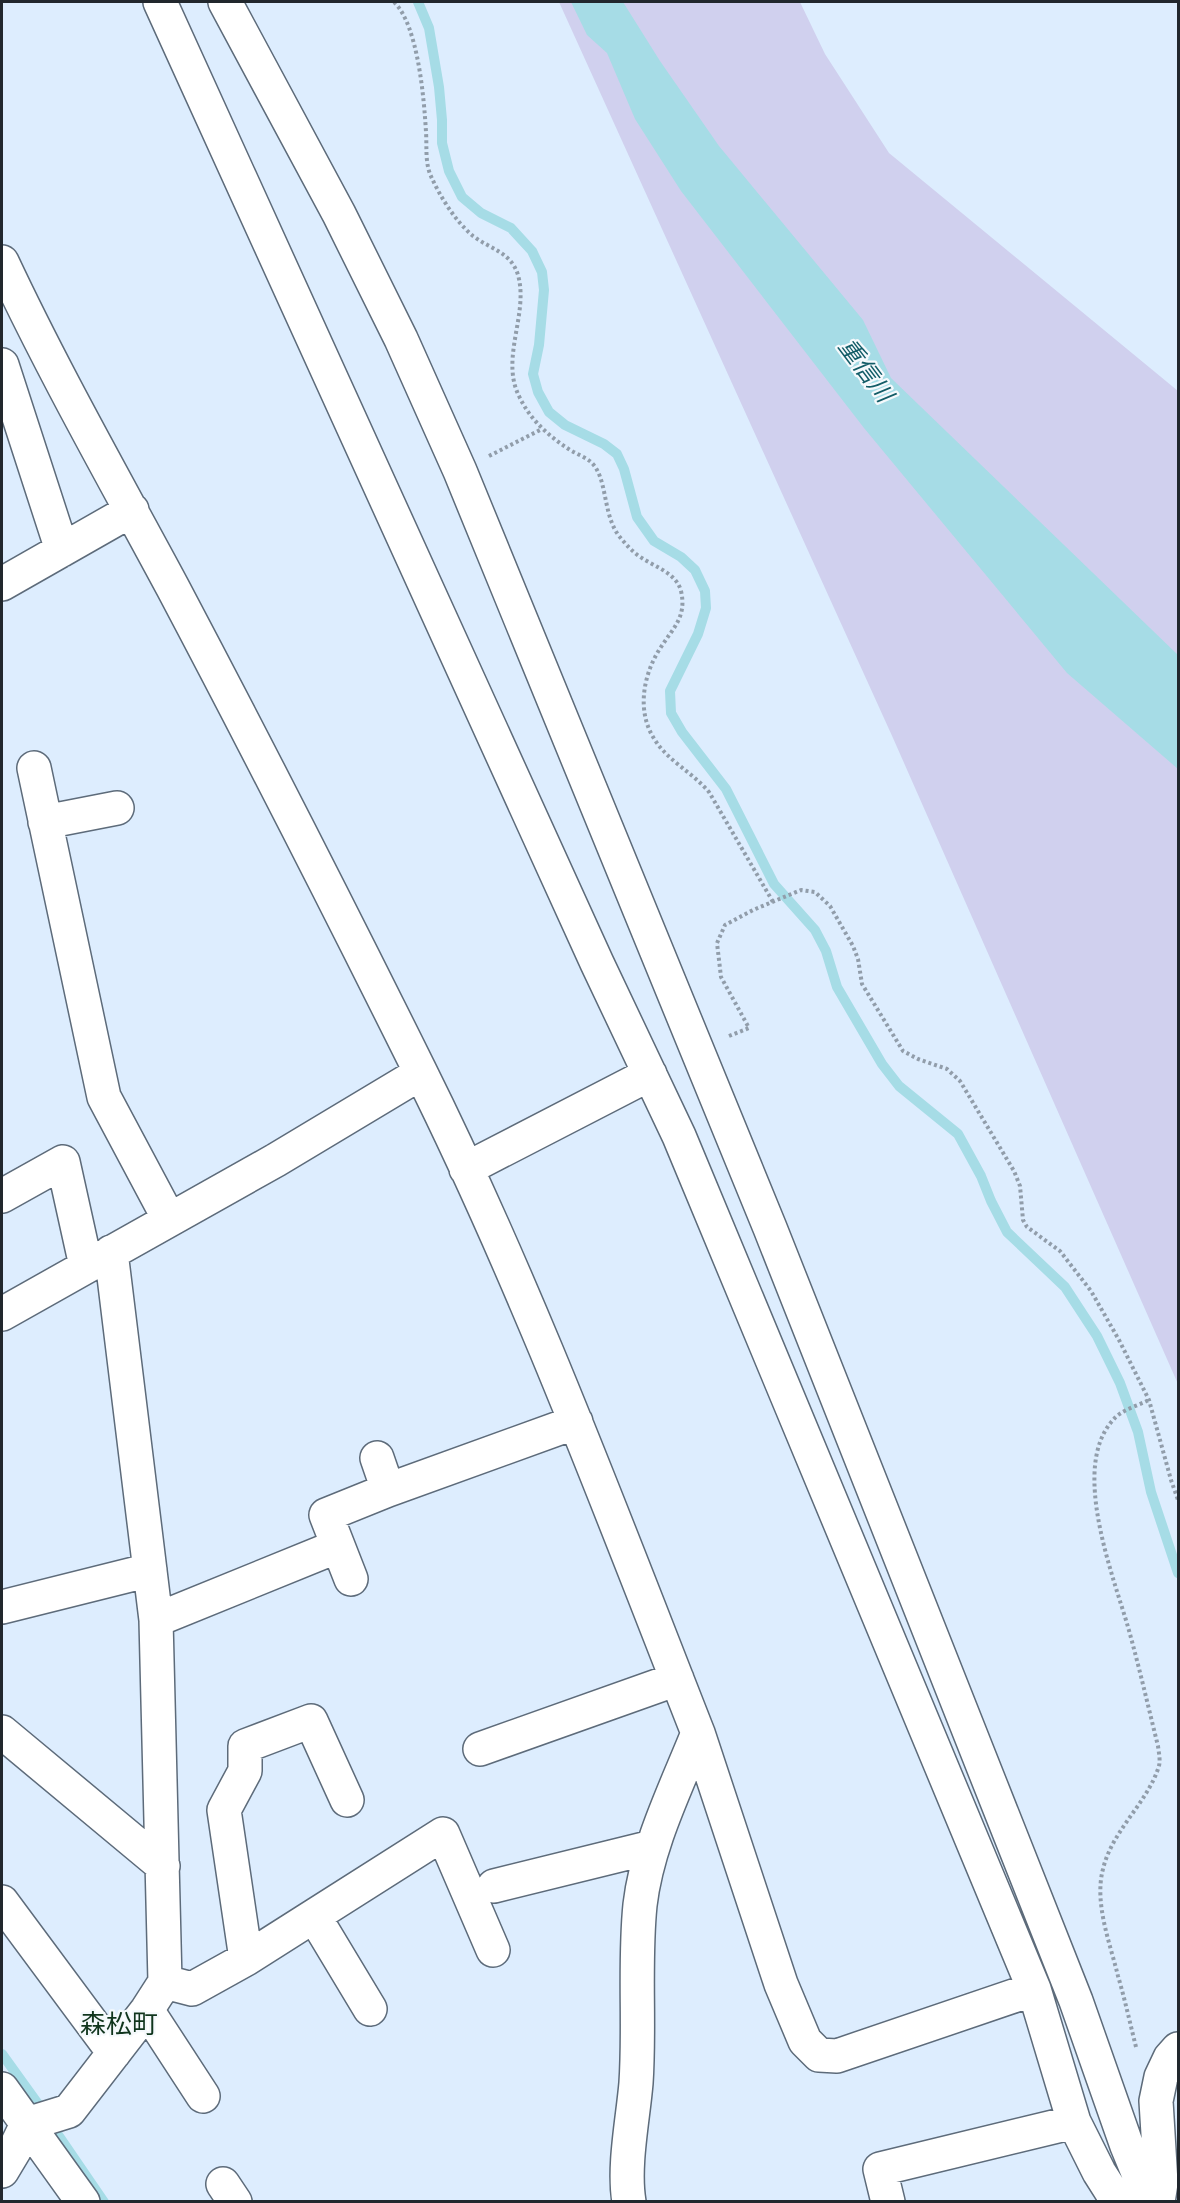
<svg xmlns="http://www.w3.org/2000/svg" width="1180" height="2203" font-family="Figtree,'Noto Sans JP',sans-serif">
  <style>
    .green { fill: #d0d0ee }
    .water { fill: #a6dce6 }
    .lines { fill: none; stroke-linecap: round; stroke-linejoin: round }
    .stream { stroke: #a6dce6; stroke-width: 10 }
    .minor-casing { stroke: #5d6b7a; stroke-width: 36 }
    .path { stroke: #919daa; stroke-width: 4; stroke-dasharray: 3 3; stroke-linecap: butt }
    .minor { stroke: #fff; stroke-width: 33 }
    .labels { text-anchor: middle; dominant-baseline: central; stroke-width: 4.5; stroke-linejoin: round; paint-order: stroke }
    .water-label { font-size: 24px; font-style: italic; fill: #125c67; stroke: #f5f9fc }
    .quarter-label { font-size: 26px; fill: #10351d; stroke: #f5f9fc }
  </style>
  <rect width="100%" height="100%" fill="#ddedfe"/>
  <path class="green" d="M559 2H800L825 54 889 153 1178 391V1384L893 738Z"/>
  <path class="water" d="M571 2H623L660 61 719 146 863 320 891 378 1178 655V769L1067 673 864 428 681 191 635 119 607 53 587 35Z"/>
  <g class="lines">
    <path class="stream" d="M418 2 429 28 439 87 442 120V143L449 171 462 197 481 213 511 228 532 251 542 272 544 290 539 345 533 374 538 392 549 412 565 425 604 444 617 454 624 469 637 517 654 541 681 557 695 570 705 591 706 608 698 634 670 691 671 713 682 732 726 789 774 884 815 930 826 951 837 987 882 1064 899 1086 958 1134 981 1176 991 1201 1007 1232 1065 1287 1097 1336 1120 1383 1138 1432 1151 1492 1178 1573
      M2 2054 38 2104
      M52 2126 104 2202"/>
    <defs>
      <path id="minor" d="M160 2 597 963 679 1136 1034 1989 1074 2122 1099 2172 1118 2202
        M225 2 339 214 401 339 460 471 770 1228 1076 2001 1127 2146 1150 2202
        M2 262C54 373 115 480 173 588 257 747 339 908 419 1069 526 1284 610 1509 698 1733 676 1788 647 1845 640 1905 634 1964 640 2024 636 2083 633 2119 623 2166 629 2202
        M2 365 62 550
        M2 584 132 510
        M34 768 104 1097 169 1219
        M45 822 117 808
        M466 1169 650 1074
        M2 1196 63 1162 86 1266
        M2 1314 276 1160 421 1073
        M377 1458 388 1490
        M351 1579 326 1515 388 1490 576 1422
        M2 1607 150 1570
        M156 1620 338 1546
        M2 1732 163 1866
        M698 1733 781 1984 805 2041 819 2055 837 2056 1034 1989
        M480 1749 677 1679
        M494 1886 652 1847
        M2 1902 114 2053
        M314 1916 370 2009
        M246 1959 224 1810 245 1771V1746L311 1721 347 1800
        M165 1982 192 1989 246 1959 443 1834 493 1950
        M147 2010 203 2096
        M2 2089 83 2202
        M2 2171 14 2151 27 2124 69 2111 147 2010 165 1982 156 1620 111 1252
        M223 2184 235 2202
        M888 2202 880 2169 1074 2122
        M1158 2202 1161 2183 1156 2101 1161 2077 1170 2058 1178 2049"/>
    </defs>
    <use href="#minor" class="minor-casing"/>
    <path class="path" d="M394 2C418 25 424 98 426 132 427 147 425 160 430 174 439 195 455 221 473 236 490 249 511 252 518 275 529 314 500 358 519 396 530 420 549 436 570 450 577 454 585 457 591 462 608 478 602 513 619 536 624 542 629 548 635 553 650 566 676 571 681 591 687 617 673 628 661 647 643 674 636 712 655 740 668 761 692 772 709 792L773 902
      M489 456 542 429
      M729 1036 749 1028 721 977 717 943 725 925 753 910 801 890 815 892 830 906 853 946 858 959 862 984 903 1051 918 1059 947 1069 960 1081 1014 1171 1020 1186 1023 1220 1027 1227 1060 1251 1091 1291 1119 1340 1149 1400 1171 1480 1178 1500
      M1136 2047C1130 2023 1125 2000 1118 1976 1110 1943 1094 1903 1103 1869 1112 1831 1146 1804 1158 1769 1161 1762 1159 1754 1158 1746 1148 1706 1139 1666 1128 1627 1113 1575 1070 1467 1113 1420 1121 1410 1137 1406 1149 1400"/>
    <use href="#minor" class="minor"/>
  </g>
  <g class="labels">
    <g class="water-label">
      <text transform="translate(866 370) rotate(53)">重信川</text>
    </g>
    <g class="quarter-label">
      <text x="119" y="2024">森松町</text>
    </g>
  </g>
  <rect width="1180" height="2203" fill="none" stroke="#21272d" stroke-width="6"/>
</svg>
